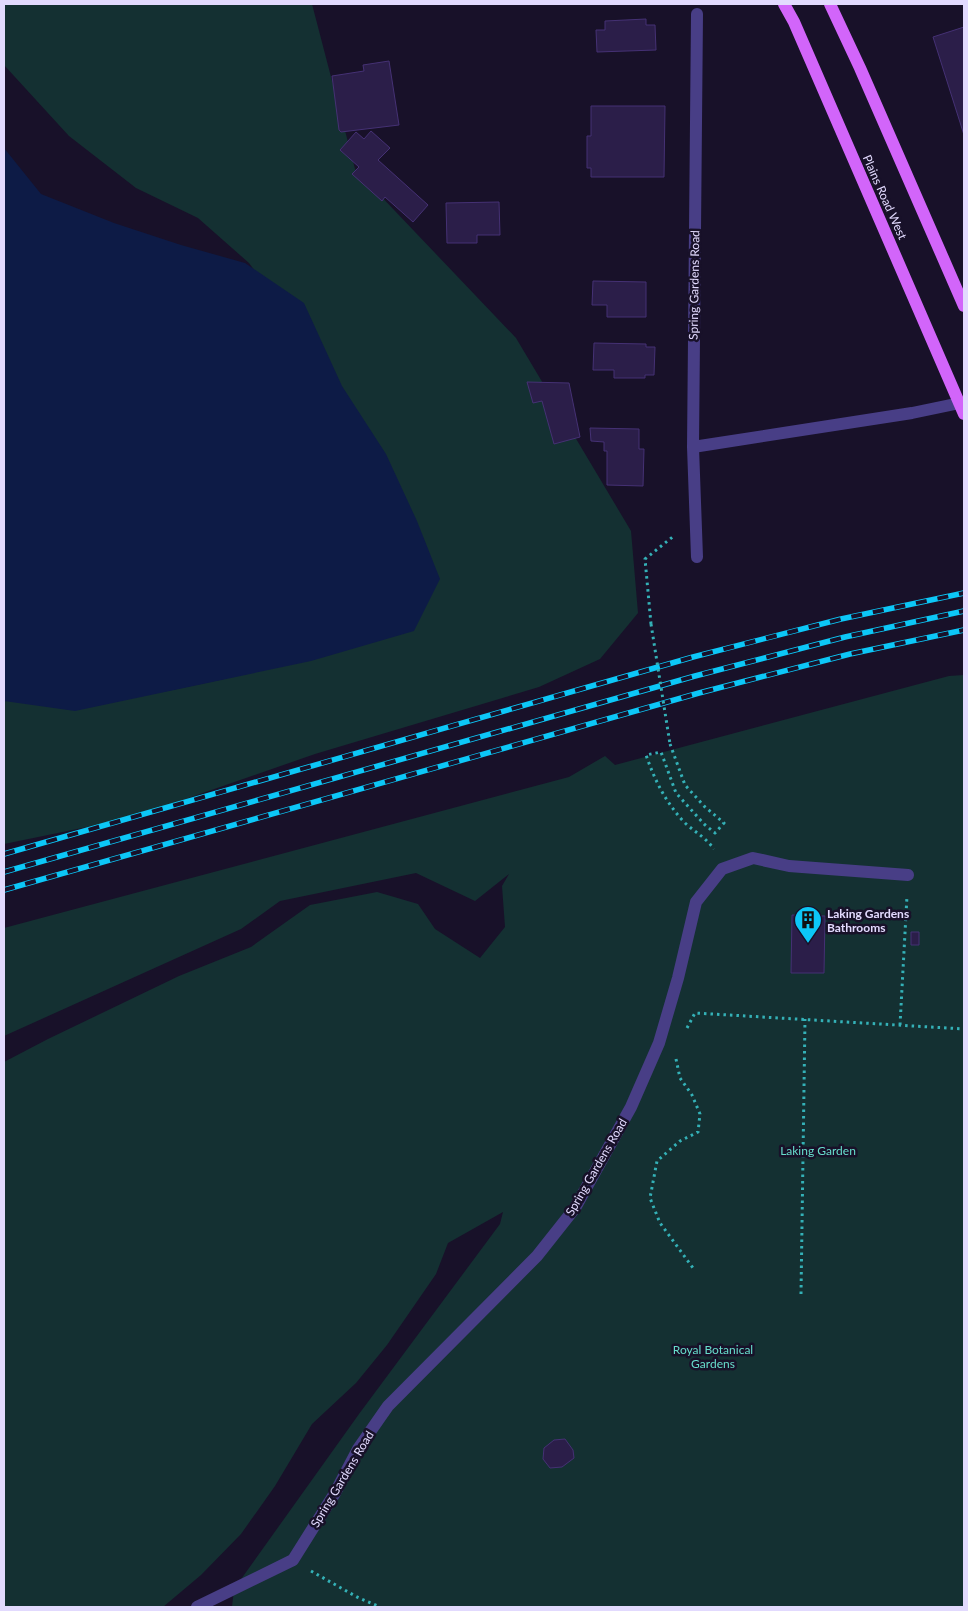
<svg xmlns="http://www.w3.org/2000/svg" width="968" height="1611" font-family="Lato,sans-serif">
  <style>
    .green { fill: #143032 }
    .water { fill: #0d1b46 }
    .building { fill: #2b1e49; stroke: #453174 }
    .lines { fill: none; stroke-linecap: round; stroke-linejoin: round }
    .path { stroke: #34b1b7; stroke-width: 3; stroke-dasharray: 2.5 4; stroke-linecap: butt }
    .street { stroke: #483e86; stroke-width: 12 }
    .primary { stroke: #d265fa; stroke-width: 12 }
    .rail-casing { stroke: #0cc7f7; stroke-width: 5.5 }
    .rail { stroke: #181129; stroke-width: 4; stroke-dasharray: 11; stroke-linecap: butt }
    .path-bridge { stroke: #34b1b7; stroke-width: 3; stroke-dasharray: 2.5 4; stroke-linecap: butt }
    .labels { text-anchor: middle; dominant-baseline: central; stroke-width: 5; stroke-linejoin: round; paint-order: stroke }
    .street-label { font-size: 12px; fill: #e2dafe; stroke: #181129 }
    .poi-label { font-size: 12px; font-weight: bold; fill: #e2dafe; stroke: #181129; text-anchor: start }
    .park-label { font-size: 12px; fill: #67ddcc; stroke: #181129 }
  </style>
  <rect width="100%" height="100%" fill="#181129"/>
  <path class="green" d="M4 4H312L355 169 516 338 631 531 638 613 600 659 539 687 315 754 131 818 4 844V701L167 691 224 679 346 393 249 263 198 218 136 188 69 136 4 65Z
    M964 675V1607H232L234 1589 359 1414 500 1224 503 1212 448 1243 436 1274 387 1345 356 1383 312 1424 275 1486 241 1534 201 1575 163 1607H4V1062L48 1039 179 976 251 947 310 905 377 892 418 904 435 929 480 958 505 927 502 886 509 874 475 901 416 873 280 901 241 929 4 1036V928L569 777 605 756 615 765 949 676Z"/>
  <path class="water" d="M4 148 41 194 114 223 181 245 245 263 304 303 342 386 386 454 417 521 440 579 414 631 311 661 75 711 4 701Z"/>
  <path class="building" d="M646 19V25H655L656 50 597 52 596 30H605V21Z
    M964 27V135L933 37Z
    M389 61 399 125 341 132 339 130 332 76 364 71 363 65Z
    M591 106H665L664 177H591V168H587V136H591Z
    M371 131 390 148 378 160 428 205 413 222 385 197 382 201 352 174 359 167 340 150 356 132 364 139Z
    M499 202 500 235H477V243H447L446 203Z
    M593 281 646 282V317H607V305H592Z
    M594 343 646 344V347H655L654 375H645V378H614V370H593Z
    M527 382 569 383 580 437 554 444 542 401 533 403Z
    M590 428 639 429V449H644L643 486 607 485V451H604V442L591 441Z
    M792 915 825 916 824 973H791Z
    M911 932H919V945H911Z
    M565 1439 573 1450 574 1458 562 1467 550 1468 543 1459 544 1448 554 1440Z"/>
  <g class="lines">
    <path class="path" d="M651 624 645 559 675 535
      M670 744 685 785 704 806 724 823 715 833 704 824 676 793 661 752 646 755C655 781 666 803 685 823 695 832 706 838 714 849
      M900 1025 907 896
      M687 1028 695 1013 964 1029
      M676 1059 680 1078 692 1095 700 1114 698 1132 680 1141 657 1161 650 1198 660 1223 693 1268
      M801 1294 805 1019
      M311 1571 357 1597 380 1607"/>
    <path class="street" d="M697 14 693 447 697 557
      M693 447 912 413 960 403
      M197 1607 293 1560 335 1493 358 1449 388 1406 537 1256 575 1208 631 1107 659 1043 678 978 696 902 722 869 753 858 789 866 908 875"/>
    <path class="primary" d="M784 4 794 22 964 414
      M830 4 860 68 964 306"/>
    <defs>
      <path id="rail" d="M4 854 693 657 841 619 964 593
        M4 872 695 676 845 637 964 611
        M4 890 699 693 850 654 964 630"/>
    </defs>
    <use href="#rail" class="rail-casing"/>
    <use href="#rail" class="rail"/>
    <path class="path-bridge" d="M651 624 670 744"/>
  </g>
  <defs>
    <symbol id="building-pin" viewBox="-11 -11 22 30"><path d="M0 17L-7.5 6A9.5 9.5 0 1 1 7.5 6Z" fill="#0cc7f7" stroke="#181129"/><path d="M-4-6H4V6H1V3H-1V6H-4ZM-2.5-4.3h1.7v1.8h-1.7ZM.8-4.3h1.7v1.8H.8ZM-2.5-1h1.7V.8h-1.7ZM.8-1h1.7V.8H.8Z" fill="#111"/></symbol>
  </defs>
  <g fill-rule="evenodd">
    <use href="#building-pin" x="792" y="904" width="32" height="43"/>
  </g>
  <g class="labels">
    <g class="street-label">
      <text transform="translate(885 197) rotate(66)">Plains Road West</text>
      <text transform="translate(694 285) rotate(-89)">Spring Gardens Road</text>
      <text transform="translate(596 1167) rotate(-60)">Spring Gardens Road</text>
      <text transform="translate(342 1479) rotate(-59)">Spring Gardens Road</text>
    </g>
    <g class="poi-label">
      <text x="827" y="913">Laking Gardens<tspan x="827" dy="14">Bathrooms</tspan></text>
    </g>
    <g class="park-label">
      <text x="818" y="1150">Laking Garden</text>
      <text x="713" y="1349">Royal Botanical<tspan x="713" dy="14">Gardens</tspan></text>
    </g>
  </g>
  <rect width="968" height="1611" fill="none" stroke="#e2dafe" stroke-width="10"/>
</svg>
